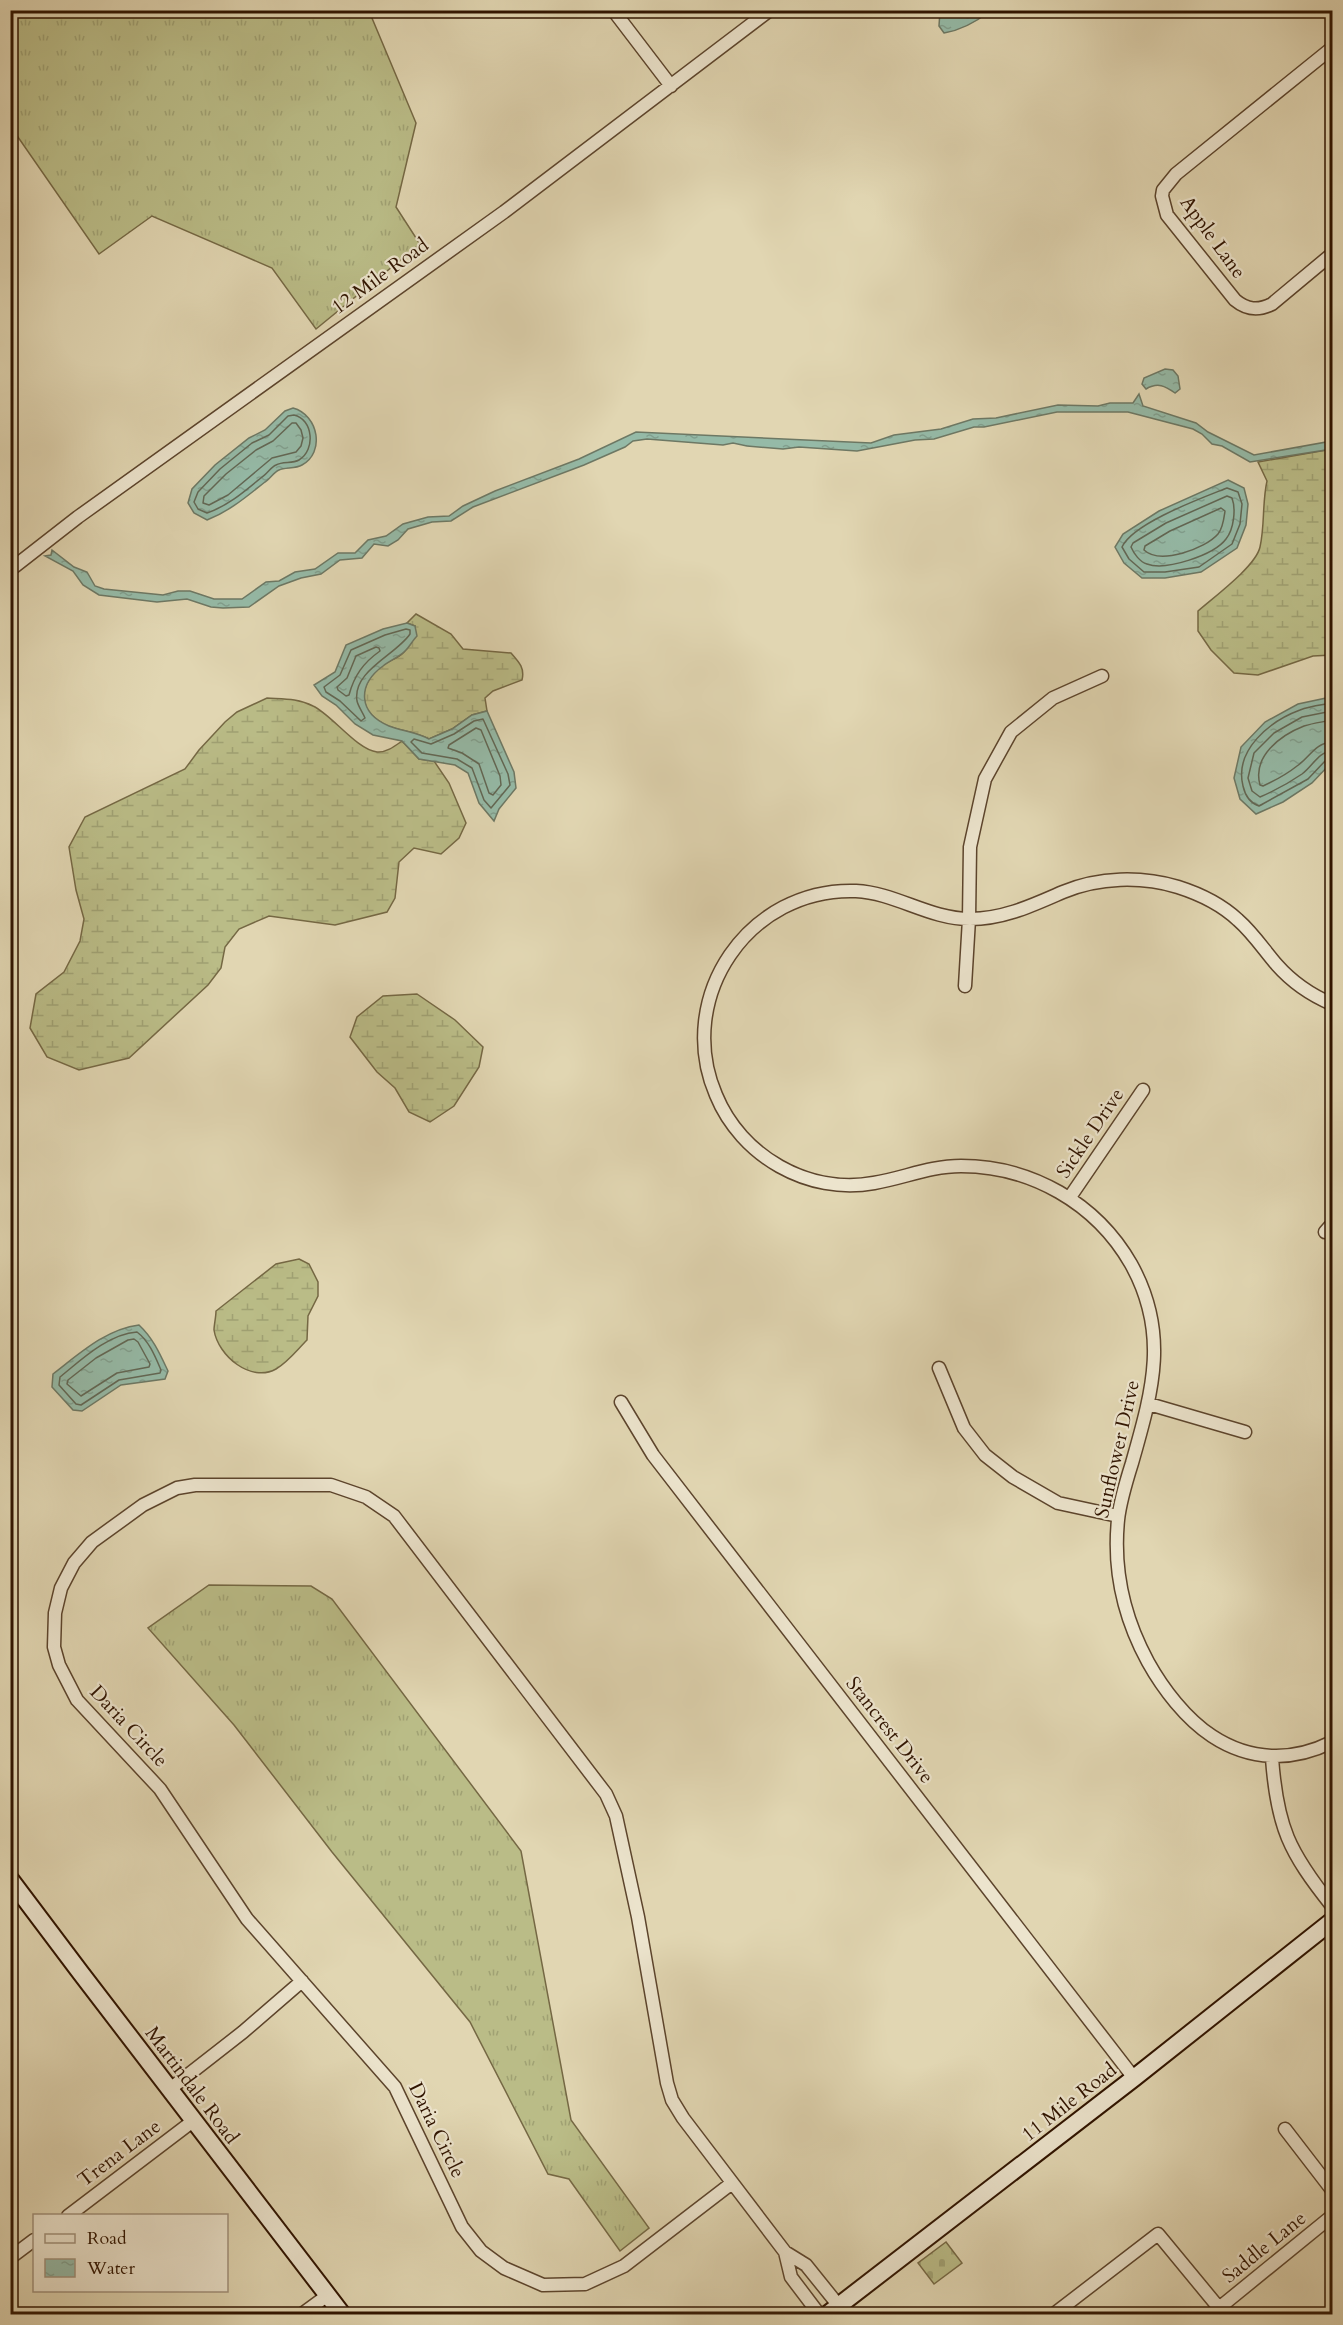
<svg xmlns="http://www.w3.org/2000/svg" width="1343" height="2325" font-family="Cardo,serif">
  <style>
    .grass { fill: url(#grass-tufts); stroke: #756844; stroke-width: 1.5 }
    .wetland { fill: url(#wetland-marsh); stroke: #756844; stroke-width: 1.5 }
    .cemetery { fill: url(#cemetery-stones); stroke: #756844; stroke-width: 1.5 }
    .water { fill: url(#water-ripples); stroke: #6d7864; stroke-width: 1.5 }
    .lines { fill: none; stroke-linecap: round; stroke-linejoin: round }
    .shore { stroke: #626754; stroke-width: 1.5 }
    .street-casing { stroke: #5c442c; stroke-width: 15 }
    .secondary-casing { stroke: #301400; stroke-width: 20 }
    .street { stroke: #ece4cd; stroke-width: 12 }
    .secondary { stroke: #ece4cd; stroke-width: 16 }
    .labels { text-anchor: middle; dominant-baseline: central; stroke-width: 4.5; stroke-linejoin: round; paint-order: stroke }
    .street-label { font-size: 20px; fill: #301400; stroke: #ece4cd }
  </style>
  <defs>
    <pattern id="grass-tufts" width="24" height="20" patternUnits="userSpaceOnUse" patternTransform="scale(1.5)"><rect width="24" height="20" fill="#babc87"/><path d="M3 7l-1-3M5 7V3M7 7l1-3M15 17l-1-3M17 17v-4M19 17l1-3" fill="none" stroke="#a0a173"/></pattern>
    <pattern id="wetland-marsh" width="20" height="14" patternUnits="userSpaceOnUse" patternTransform="scale(1.5)"><rect width="20" height="14" fill="#babc87"/><path d="M1 5h8M5 5V1M11 12h8M15 12V8" fill="none" stroke="#a0a173"/></pattern>
    <pattern id="cemetery-stones" width="16" height="16" patternUnits="userSpaceOnUse" patternTransform="scale(1.5)"><rect width="16" height="16" fill="#babc87"/><path d="M2 7V4a2 2 0 0 1 4 0v3zM10 15v-3a2 2 0 0 1 4 0v3z" fill="#a0a173"/></pattern>
    <pattern id="water-ripples" width="26" height="14" patternUnits="userSpaceOnUse" patternTransform="scale(1.5)"><rect width="26" height="14" fill="#95baa7"/><path d="M2 4q2-2 4 0t4 0M15 11q2-2 4 0t4 0" fill="none" stroke="#819f8e"/></pattern>
  </defs>
  <rect width="100%" height="100%" fill="#e1d6b2"/>
  <filter id="stains"><feTurbulence type="fractalNoise" baseFrequency=".00333" numOctaves="4"/><feColorMatrix values="0 0 0 0 .2 0 0 0 0 .09 0 0 0 0 .02 0 0 0 .5 -.17"/></filter>
  <radialGradient id="worn" r=".72"><stop offset=".6" stop-color="#630" stop-opacity="0"/><stop offset="1" stop-color="#630" stop-opacity=".3"/></radialGradient>
  <path class="grass" d="M10 11H369L416 123 396 207 420 244 316 329 272 268 152 216 99 254 11 127Z
    M209 1585 311 1586 332 1599 521 1851 571 2120 649 2228 620 2251 569 2179 548 2174 470 2022 332 1852 234 1725 148 1628Z"/>
  <path class="wetland" d="M1332 449V655L1313 656 1258 675 1234 673 1211 650 1198 631V611C1214 597 1256 566 1260 547 1265 525 1262 503 1267 481L1258 462Z
    M416 614 451 634 463 649 511 653C519 662 525 668 522 680L493 691 485 698 487 711 472 715 452 729 429 739C416 732 401 731 388 726 358 712 357 688 380 667 387 661 398 659 404 652 410 646 412 633 415 626L407 623Z
    M267 698C283 699 298 698 313 706 331 714 357 750 377 752 386 753 395 746 402 741L419 759 434 761 449 783 466 823 459 838 441 854 414 848 399 862 395 898 387 912 335 925 269 916 239 929 225 947 221 968 208 985 129 1058 79 1070 47 1057 30 1028 36 994 64 972 80 941 84 919 76 890 69 847 85 817 185 769 199 750 225 722 237 712Z
    M417 994 455 1020 483 1047 479 1067 454 1106 430 1122 409 1112 395 1088 377 1072 350 1037 357 1017 383 996Z
    M299 1259 309 1264 318 1282V1296L308 1316 307 1340C297 1350 288 1362 276 1369 251 1383 218 1356 214 1330 214 1325 216 1317 216 1311L276 1264Z"/>
  <path class="cemetery" d="M946 2242 962 2263 934 2284 918 2263Z"/>
  <path class="water" d="M940 11V10L990 11C976 22 962 30 944 33L939 26Z
    M1165 369 1173 370 1178 376 1180 389 1175 393C1165 386 1158 382 1146 389L1142 384 1144 378Z
    M1139 394 1143 406 1196 423 1208 432 1254 455 1332 441V449L1250 462 1222 446 1212 444 1202 434 1193 429 1128 412H1057L984 427H974L934 439 915 440 857 451 799 447 783 449 747 446 733 443 723 445 647 439 633 441 625 447 584 465 473 507 451 521 432 522 408 529 398 540 388 546 374 544 362 558 340 560 321 574 301 578 279 586 249 607 223 608 211 607 187 599 157 602 99 595 83 585 73 571 45 556 51 555 52 550 74 567 87 572 95 586 104 589 163 595 178 591H190L214 599H242L266 582 279 581 295 572 315 569 338 553H355L368 540 386 536 403 524 428 517 449 516 463 506 495 491 579 459 636 432 871 443 894 435 941 429 973 419 996 418 1058 405 1098 406 1110 403H1133Z
    M293 408C319 415 325 453 302 465 295 469 285 467 279 470 274 472 270 479 265 482 246 497 230 511 207 520L194 513 188 503 192 489 215 465 249 438 265 430 285 411Z
    M1228 480 1244 488 1248 504 1246 525 1237 548 1201 572 1165 578H1142L1124 563 1115 547 1123 534 1159 511Z
    M407 623 415 626 417 636C413 640 410 646 406 650 400 657 390 660 383 666 357 685 358 713 389 726 402 731 416 732 429 739L452 729 472 715 487 711 514 772 516 788 499 809 494 821 479 803 468 773 455 765 419 759 402 741 373 735 355 724 336 705 322 696 314 685 335 672 346 645 383 629Z
    M1331 697 1332 762 1312 783 1283 802 1256 814 1240 799 1234 778 1241 747 1265 722 1298 704Z
    M139 1325C153 1338 160 1354 168 1371L165 1379 121 1385 82 1411 73 1410 52 1387 53 1374C79 1354 106 1329 139 1325Z"/>
  <g class="lines">
    <path class="shore" d="M294 415C313 419 316 450 299 460 292 464 283 461 276 465 271 467 267 474 262 477 245 491 228 506 207 513L198 509 194 502 198 492 220 469 252 443 269 435 288 416Z
      M292 423H296L301 430 303 438 301 446 296 452 272 458 228 495 209 505 203 503 204 496 226 474 256 450 273 441Z
      M1227 488 1238 492 1242 504 1240 524 1232 544 1199 567 1165 572H1144L1129 559 1122 547C1133 523 1202 498 1227 488Z
      M1227 496 1232 498C1236 509 1234 529 1226 539 1214 555 1166 571 1147 564 1140 562 1134 554 1131 547L1133 543 1166 523Z
      M1221 508 1225 511C1224 518 1223 528 1218 534 1205 549 1160 565 1144 550L1145 546 1170 531Z
      M406 629 410 630V634C396 655 352 671 357 701 358 706 363 713 365 718L361 721 340 701 326 692 324 687 340 675 351 650 385 635Z
      M376 647 379 648 380 651C363 663 354 676 349 695L346 696 338 690 337 687 347 678 356 656Z
      M1332 703C1322 705 1310 706 1300 710 1270 721 1234 750 1243 786 1245 795 1250 803 1259 806L1308 779 1326 760 1332 758
      M1332 711 1302 717 1274 733 1254 753 1248 778 1252 791 1260 797C1274 791 1289 783 1302 774 1313 766 1318 752 1332 751
      M483 719 508 774 510 785 491 808 484 800 472 768 457 759 422 753 411 742 414 739 431 744 454 734 474 721Z
      M1332 720C1323 722 1313 723 1304 726 1281 735 1252 756 1260 785L1263 786C1274 781 1287 774 1297 766 1310 757 1315 743 1332 742
      M476 728 481 730 500 776 501 785 493 795 489 793 479 764 462 753 448 748 449 745Z
      M137 1332C149 1341 155 1356 161 1370L160 1373 119 1380 81 1405 76 1404 59 1385 60 1377C81 1360 108 1334 137 1332Z
      M134 1339 138 1342 150 1364 149 1367 117 1373 81 1396 67 1384 68 1380 96 1358 128 1340Z"/>
    <defs>
      <path id="street" d="M613 10 671 86
        M1332 48 1176 174 1163 190 1162 196 1167 215 1235 300C1247 310 1258 311 1272 304L1332 254
        M10 570 78 517 504 212 770 10
        M965 986 969 919 970 847 985 779 1011 732 1053 698 1102 676
        M1332 1004C1311 995 1292 982 1277 965 1264 950 1253 933 1238 920 1222 905 1200 894 1178 887 1141 876 1099 877 1063 892 1033 905 1004 919 970 919 929 919 896 893 856 891 749 887 674 997 716 1095 741 1156 808 1195 874 1183 904 1178 930 1166 961 1166 1031 1166 1096 1203 1131 1264 1170 1334 1152 1392 1132 1463 1126 1482 1120 1501 1118 1520 1113 1570 1124 1618 1148 1662 1163 1689 1186 1719 1212 1736 1250 1761 1292 1762 1332 1742
        M1070 1197 1143 1090
        M1325 1232 1332 1224
        M939 1368 964 1428 985 1455 1013 1477 1058 1503 1118 1516
        M621 1402 653 1455 1134 2078
        M1149 1404 1245 1432
        M1272 1758C1277 1827 1289 1852 1332 1906
        M170 2089 243 2032 302 1981
        M1285 2129 1332 2190
        M732 2183 624 2266 585 2284 543 2285 504 2268 481 2251 462 2227 395 2087 247 1919 160 1789 77 1700 59 1665 54 1647 55 1613 61 1588 74 1563 92 1542 143 1505 177 1488 195 1485H331L366 1497 394 1516 606 1794 616 1816 638 1917 667 2083 672 2100 683 2118 785 2252 806 2265 839 2306
        M68 2216 193 2121
        M785 2252 791 2277 819 2314
        M10 2258 34 2240
        M1219 2308 1332 2216
        M302 2314 328 2295
        M1054 2314 1158 2234 1224 2314"/>
      <path id="secondary" d="M10 1879 80 1972 342 2314
        M828 2314 1134 2078 1332 1921"/>
    </defs>
    <use href="#street" class="street-casing"/>
    <use href="#secondary" class="secondary-casing"/>
    <use href="#street" class="street"/>
    <use href="#secondary" class="secondary"/>
  </g>
  <g class="labels">
    <g class="street-label">
      <text transform="translate(1213 237) rotate(54)">Apple Lane</text>
      <text transform="translate(380 276) rotate(-36)">12 Mile Road</text>
      <text transform="translate(1090 1133) rotate(-56)">Sickle Drive</text>
      <text transform="translate(1117 1449) rotate(-77)">Sunflower Drive</text>
      <text transform="translate(129 1726) rotate(47)">Daria Circle</text>
      <text transform="translate(890 1730) rotate(52)">Stancrest Drive</text>
      <text transform="translate(192 2085) rotate(53)">Martindale Road</text>
      <text transform="translate(1069 2102) rotate(-38)">11 Mile Road</text>
      <text transform="translate(437 2130) rotate(64)">Daria Circle</text>
      <text transform="translate(119 2153) rotate(-37)">Trena Lane</text>
      <text transform="translate(1264 2247) rotate(-39)">Saddle Lane</text>
    </g>
  </g>
  <rect width="1343" height="2325" fill="none" stroke="#e1d6b2" stroke-width="36"/>
  <rect x="12" y="12" width="1319" height="2301" fill="none" stroke="#301400" stroke-width="3"/>
  <rect x="18" y="18" width="1307" height="2289" fill="none" stroke="#301400" stroke-width="1.5"/>
  <rect x="33" y="2214" width="195" height="78" fill="#ece4cd" stroke="#a1917b" stroke-width="1.5"/>
  <rect x="45" y="2234" width="30" height="9" fill="#ece4cd" stroke="#a1917b" stroke-width="1.5"/>
  <text x="87" y="2244" font-size="18" fill="#301400">Road</text>
  <rect x="45" y="2259" width="30" height="18" fill="url(#water-ripples)" stroke="#a1917b" stroke-width="1.5"/>
  <text x="87" y="2274" font-size="18" fill="#301400">Water</text>
  <rect width="100%" height="100%" filter="url(#stains)"/>
  <rect width="100%" height="100%" fill="url(#worn)"/>
</svg>
